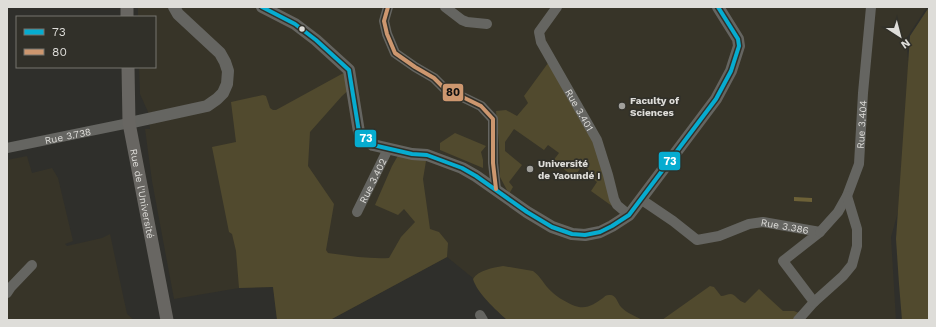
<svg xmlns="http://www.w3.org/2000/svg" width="936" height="327" font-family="'Work Sans',sans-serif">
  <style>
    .built { fill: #373428 }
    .green { fill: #514a2e }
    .water { fill: #6d6137 }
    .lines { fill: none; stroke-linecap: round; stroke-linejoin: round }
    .minor { stroke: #656561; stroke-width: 10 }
    .tertiary { stroke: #656561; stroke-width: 12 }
    .secondary { stroke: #686662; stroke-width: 13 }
    .bus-1-casing { stroke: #313029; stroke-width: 7 }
    .bus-2-casing { stroke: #313029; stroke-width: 7 }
    .bus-1 { stroke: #06acd0; stroke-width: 4 }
    .bus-2 { stroke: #cd976f; stroke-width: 4 }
    .bus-dot { fill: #deddd9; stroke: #313029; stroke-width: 1.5 }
    .poi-dot { fill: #a1a09c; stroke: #313029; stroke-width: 1.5 }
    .labels { text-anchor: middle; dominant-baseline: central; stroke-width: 3.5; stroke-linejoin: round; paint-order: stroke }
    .poi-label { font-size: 10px; font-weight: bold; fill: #deddd9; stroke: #313029; text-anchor: start }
    .street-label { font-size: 10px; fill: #deddd9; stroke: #313029 }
    .line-badge { stroke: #313029; stroke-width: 1.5 }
    .badge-label { font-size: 11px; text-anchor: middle; font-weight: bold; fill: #fff }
    .pale-badge-label { font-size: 11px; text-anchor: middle; font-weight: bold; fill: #111 }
  </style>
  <rect width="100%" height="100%" fill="#2f2f2b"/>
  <path class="built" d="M138 7H927L906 39 916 147 891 237 896 320H525L447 257 330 320H277L273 287 239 288 174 299 152 181 145 129H150L149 119 148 112 140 94 139 67H155V17H138Z
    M27 156 32 173 52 168 58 178 73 241 65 244 67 246 102 238 110 234 127 314 134 320H7V160Z"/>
  <path class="green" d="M929 7V320H902L899 284 896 239 910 36Z
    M551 59 597 140 612 206 591 191 597 182 587 174 589 170 582 166 574 177 553 161 559 153 548 145 544 150 514 129 505 142V151L522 165 509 182 513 187 509 194 500 177 499 144 496 111 506 110 517 116 528 103 524 96Z
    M349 70 352 87 342 96 310 132 308 166 334 204 326 250 328 253C349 256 369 259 389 258L401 237 415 222 404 209 398 215 375 205 392 166 400 152 427 155 423 179 430 229 439 232 448 243 447 257 330 320H277L273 287 239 288 236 251 232 234 229 232 212 147 236 142 231 102 263 95 266 96 270 108 273 110H276Z
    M455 133 486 146 481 152 483 160V168L440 150V143Z
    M503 266 533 271C539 275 543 282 547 287 555 296 565 302 575 306 587 310 594 304 603 298 605 296 606 295 609 295 616 294 617 302 621 307 626 313 636 316 642 320H507C496 310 477 293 473 279 478 270 493 268 503 266Z
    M710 286 714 287 721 296C724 296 728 294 731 294 736 295 738 301 745 303L759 289 783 311H794L804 315 806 320H662Z"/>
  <path class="water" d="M794 197 812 198V202L794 201Z"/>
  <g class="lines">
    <g class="minor">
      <path d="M388 7 384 21 387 34 395 53 415 67 434 78 444 88 481 106 493 119V163L496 189"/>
      <path d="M445 7 462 20 467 22 487 24"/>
      <path id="s1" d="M557 7 539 32 541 42 597 140 608 175 614 199 617 205 629 215"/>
      <path id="s2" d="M7 148 129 123"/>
      <path id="s3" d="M642 200 673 221 697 240 719 236 749 224 763 222 820 232 783 261 814 302 798 320"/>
      <path id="s4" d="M357 212 388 149"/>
      <path id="s5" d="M820 232 838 212 847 196 859 164 863 93 871 7"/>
      <path d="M7 293 11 287 32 265"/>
      <path d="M814 302 843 276 852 265 857 246V229L847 196"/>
      <path d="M480 315 483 320"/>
    </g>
    <path class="tertiary" d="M262 7 295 24 316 40 349 70 359 132 373 145 412 154 427 155 462 168 476 176 527 212 552 227 572 234 585 235 600 232 612 226 629 215 716 99 731 71 739 46 738 39 718 7
      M129 123 207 106 217 99 223 93 227 84 228 71 225 62 220 53 178 14 174 7"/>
    <g class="secondary">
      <path d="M127 7V17"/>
      <path id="s6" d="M128 67 129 123 167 320"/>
    </g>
    <defs>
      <path id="bus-1" d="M262 7 295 24 316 40 349 70 359 132 373 145 412 154 427 155 462 168 476 176 527 212 552 227 572 234 585 235 600 232 612 226 629 215 716 99 731 71 739 46 738 39 718 7"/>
      <path id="bus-2" d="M388 7 384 21 387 34 395 53 415 67 434 78 444 88 481 106 493 119V163L496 189"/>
    </defs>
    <use href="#bus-1" class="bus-1-casing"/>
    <use href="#bus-2" class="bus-2-casing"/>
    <use href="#bus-1" class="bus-1"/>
    <use href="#bus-2" class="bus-2"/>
  </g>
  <circle class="bus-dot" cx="302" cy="29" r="3.5"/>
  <g class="poi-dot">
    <circle cx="622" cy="106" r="4"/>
    <circle cx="530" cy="169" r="4"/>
  </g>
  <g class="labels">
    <g class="poi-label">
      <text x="630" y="100">Faculty of<tspan x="630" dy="12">Sciences</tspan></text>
      <text x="538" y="163">Université<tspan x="538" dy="12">de Yaoundé I</tspan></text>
    </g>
    <g class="street-label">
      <text stroke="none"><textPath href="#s1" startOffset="119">Rue 3.401</textPath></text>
      <text stroke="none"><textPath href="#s5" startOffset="119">Rue 3.404</textPath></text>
      <text stroke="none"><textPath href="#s2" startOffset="62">Rue 3.738</textPath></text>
      <text stroke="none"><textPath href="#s4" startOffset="35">Rue 3.402</textPath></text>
      <text stroke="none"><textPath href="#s6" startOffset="128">Rue de l'Université</textPath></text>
      <text stroke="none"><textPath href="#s3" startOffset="159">Rue 3.386</textPath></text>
    </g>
  </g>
  <g class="line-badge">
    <rect x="442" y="83" width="22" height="19" rx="4" fill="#cd976f"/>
    <rect x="354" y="129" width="23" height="19" rx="4" fill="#06acd0"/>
    <rect x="658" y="151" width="23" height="20" rx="4" fill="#06acd0"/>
  </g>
  <g class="badge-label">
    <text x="366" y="142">73</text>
    <text x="670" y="165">73</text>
  </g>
  <g class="pale-badge-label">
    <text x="453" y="96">80</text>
  </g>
  <rect width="936" height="327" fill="none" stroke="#deddd9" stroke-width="16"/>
  <rect x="16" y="16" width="140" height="52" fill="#313029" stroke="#76756f"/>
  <rect x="24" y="29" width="20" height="6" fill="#06acd0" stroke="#76756f"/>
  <text x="52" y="36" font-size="12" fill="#deddd9">73</text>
  <rect x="24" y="49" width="20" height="6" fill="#cd976f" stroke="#76756f"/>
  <text x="52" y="56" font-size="12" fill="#deddd9">80</text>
  <g transform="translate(900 36) rotate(144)" stroke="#313029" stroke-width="3" paint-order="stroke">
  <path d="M0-3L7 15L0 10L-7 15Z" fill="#deddd9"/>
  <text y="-6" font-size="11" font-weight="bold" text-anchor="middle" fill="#deddd9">N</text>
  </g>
</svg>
